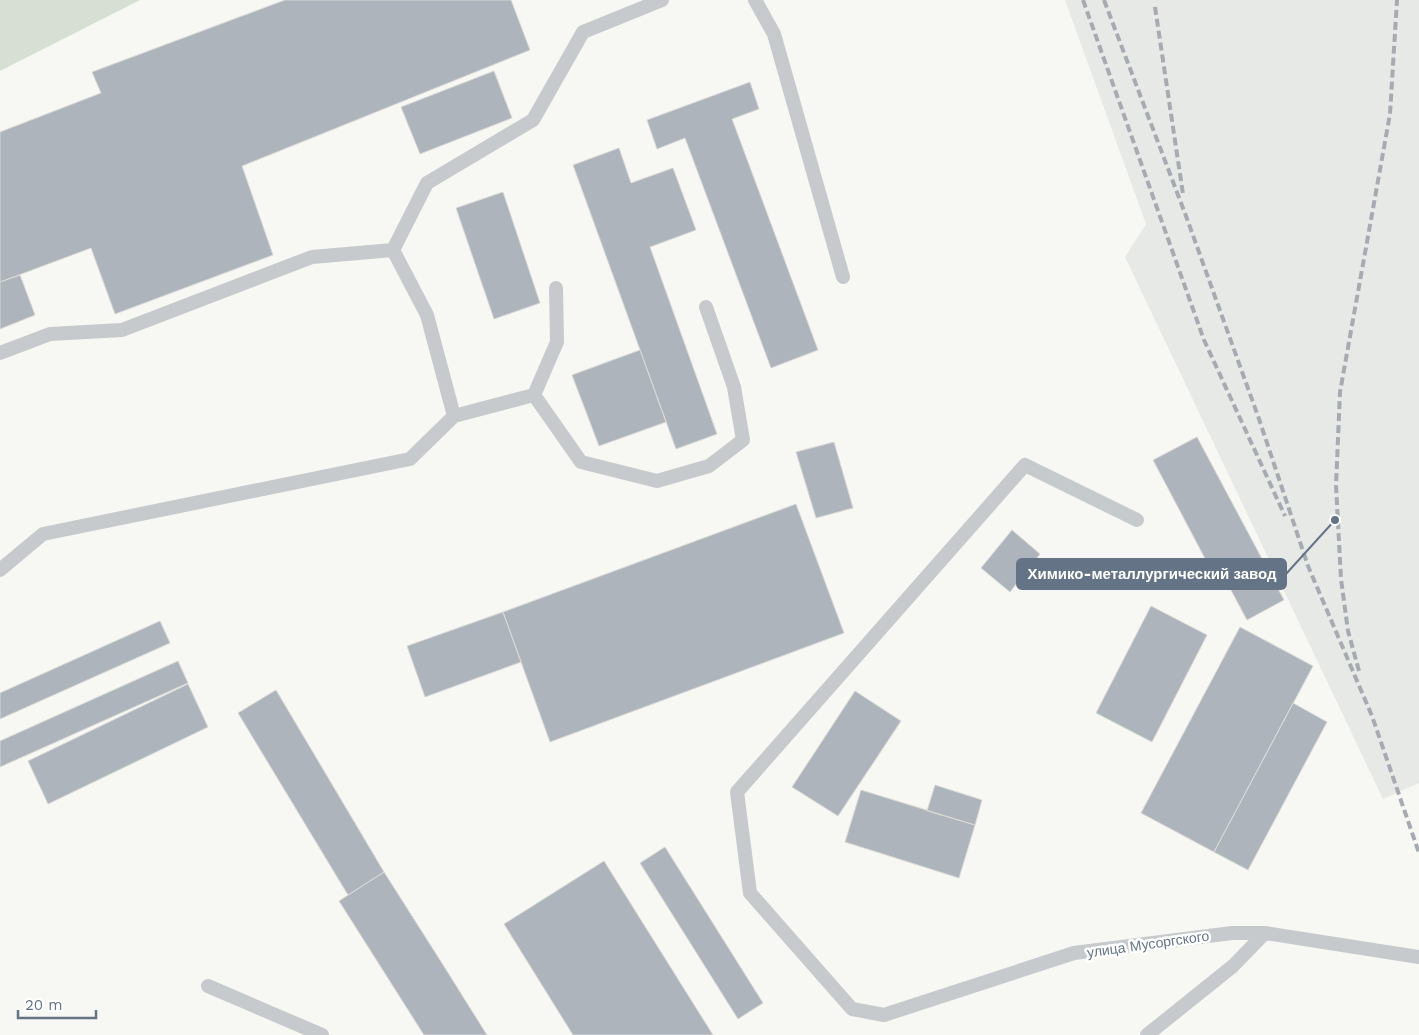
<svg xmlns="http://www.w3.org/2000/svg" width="1419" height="1035" font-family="'Work Sans',sans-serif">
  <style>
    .built { fill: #e7e9e7 }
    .green { fill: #d7dfd4 }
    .building { fill: #adb4bb; stroke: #d8d8d6 }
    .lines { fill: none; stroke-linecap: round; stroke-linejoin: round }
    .service { stroke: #c6cacd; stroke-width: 14 }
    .rail { stroke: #a6abb2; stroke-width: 4; stroke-dasharray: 8 4; stroke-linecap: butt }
    .labels { text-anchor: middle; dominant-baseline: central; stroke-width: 5; stroke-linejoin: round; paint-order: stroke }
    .street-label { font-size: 14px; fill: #647486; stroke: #fff }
    .leader { fill: none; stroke: #647486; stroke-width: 2 }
    .callout-dot { fill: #647486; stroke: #fff; stroke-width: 2 }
    .callout { fill: #647486; stroke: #647486; stroke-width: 2 }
    .callout-label { font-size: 15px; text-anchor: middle; font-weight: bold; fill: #fff }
  </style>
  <rect width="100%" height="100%" fill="#f7f7f3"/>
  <path class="built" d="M1065 0H1419V783L1383 799 1125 257 1146 224Z"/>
  <path class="green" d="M0 0H140L0 71Z"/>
  <path class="building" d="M285 0H511L530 50 242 166 273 255 115 314 91 248 0 282V132L101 93 92 72Z
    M494 71 512 118 420 154 401 107Z
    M750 82 759 109 732 119 818 350 771 368 685 138 657 149 647 120Z
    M619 148 631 183 673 168 696 230 650 247 717 434 676 449 573 165Z
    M503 192 540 303 494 319 456 208Z
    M20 275 35 315 0 329V282Z
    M640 350 666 422 599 446 572 375Z
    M1197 437 1284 600 1247 620 1216 562 1209 566 1153 460Z
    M834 442 853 508 816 518 796 452Z
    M796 504 844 633 550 742 503 612Z
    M1012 530 1040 554 1010 592 981 568Z
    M1151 606 1207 635 1152 742 1096 713Z
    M503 612 521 662 425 697 407 646Z
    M160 621 170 643 0 719V693Z
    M1240 627 1313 666 1214 852 1141 813Z
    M178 661 188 683 0 767V741Z
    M188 684 208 727 48 804 28 761Z
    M276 690 384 872 348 895 238 713Z
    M855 691 901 721 838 816 792 787Z
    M1293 703 1327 722 1248 870 1214 852Z
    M935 785 982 800 975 825 927 811Z
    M861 790 975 825 959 878 845 842Z
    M665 847 763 1003 738 1019 640 863Z
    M604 861 713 1035H573L504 924Z
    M384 872 445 968 487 1035H424L339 901Z"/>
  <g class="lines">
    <path class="service" d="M755 0 774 34 843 277
      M393 250 427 315 454 416
      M0 353 50 334 122 330 312 257 393 250 427 183 533 120 583 32 662 0
      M534 395 581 462 657 481 709 466 743 440 734 387 706 307
      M1137 520 1025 465 737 792 750 893 852 1009 884 1015 1074 953 1232 933H1265L1419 957
      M0 570 43 534 410 459 454 416 534 395 557 342 556 288
      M208 986 322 1035
      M1147 1035 1233 966 1265 933"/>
    <path class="rail" d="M1083 0 1204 340 1285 516
      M1104 0 1186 216 1259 419 1308 566 1372 716 1419 853
      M1155 7 1183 194
      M1359 671 1348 631 1341 579 1336 486 1340 392 1390 114 1397 0"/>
  </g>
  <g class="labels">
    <g class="street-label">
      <text transform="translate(1148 944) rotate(-8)">улица Мусоргского</text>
    </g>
  </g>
  <path class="leader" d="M1335 520L1286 574"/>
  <circle class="callout-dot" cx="1335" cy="520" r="5"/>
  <rect class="callout" x="1017" y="559" width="269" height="30" rx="5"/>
  <g class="callout-label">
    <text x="1152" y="579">Химико-металлургический завод</text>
  </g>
  <path d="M18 1010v8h78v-8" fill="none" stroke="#647486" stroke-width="2.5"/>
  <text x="25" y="1010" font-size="15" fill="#647486" stroke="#ffffff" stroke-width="4" paint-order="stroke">20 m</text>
</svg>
